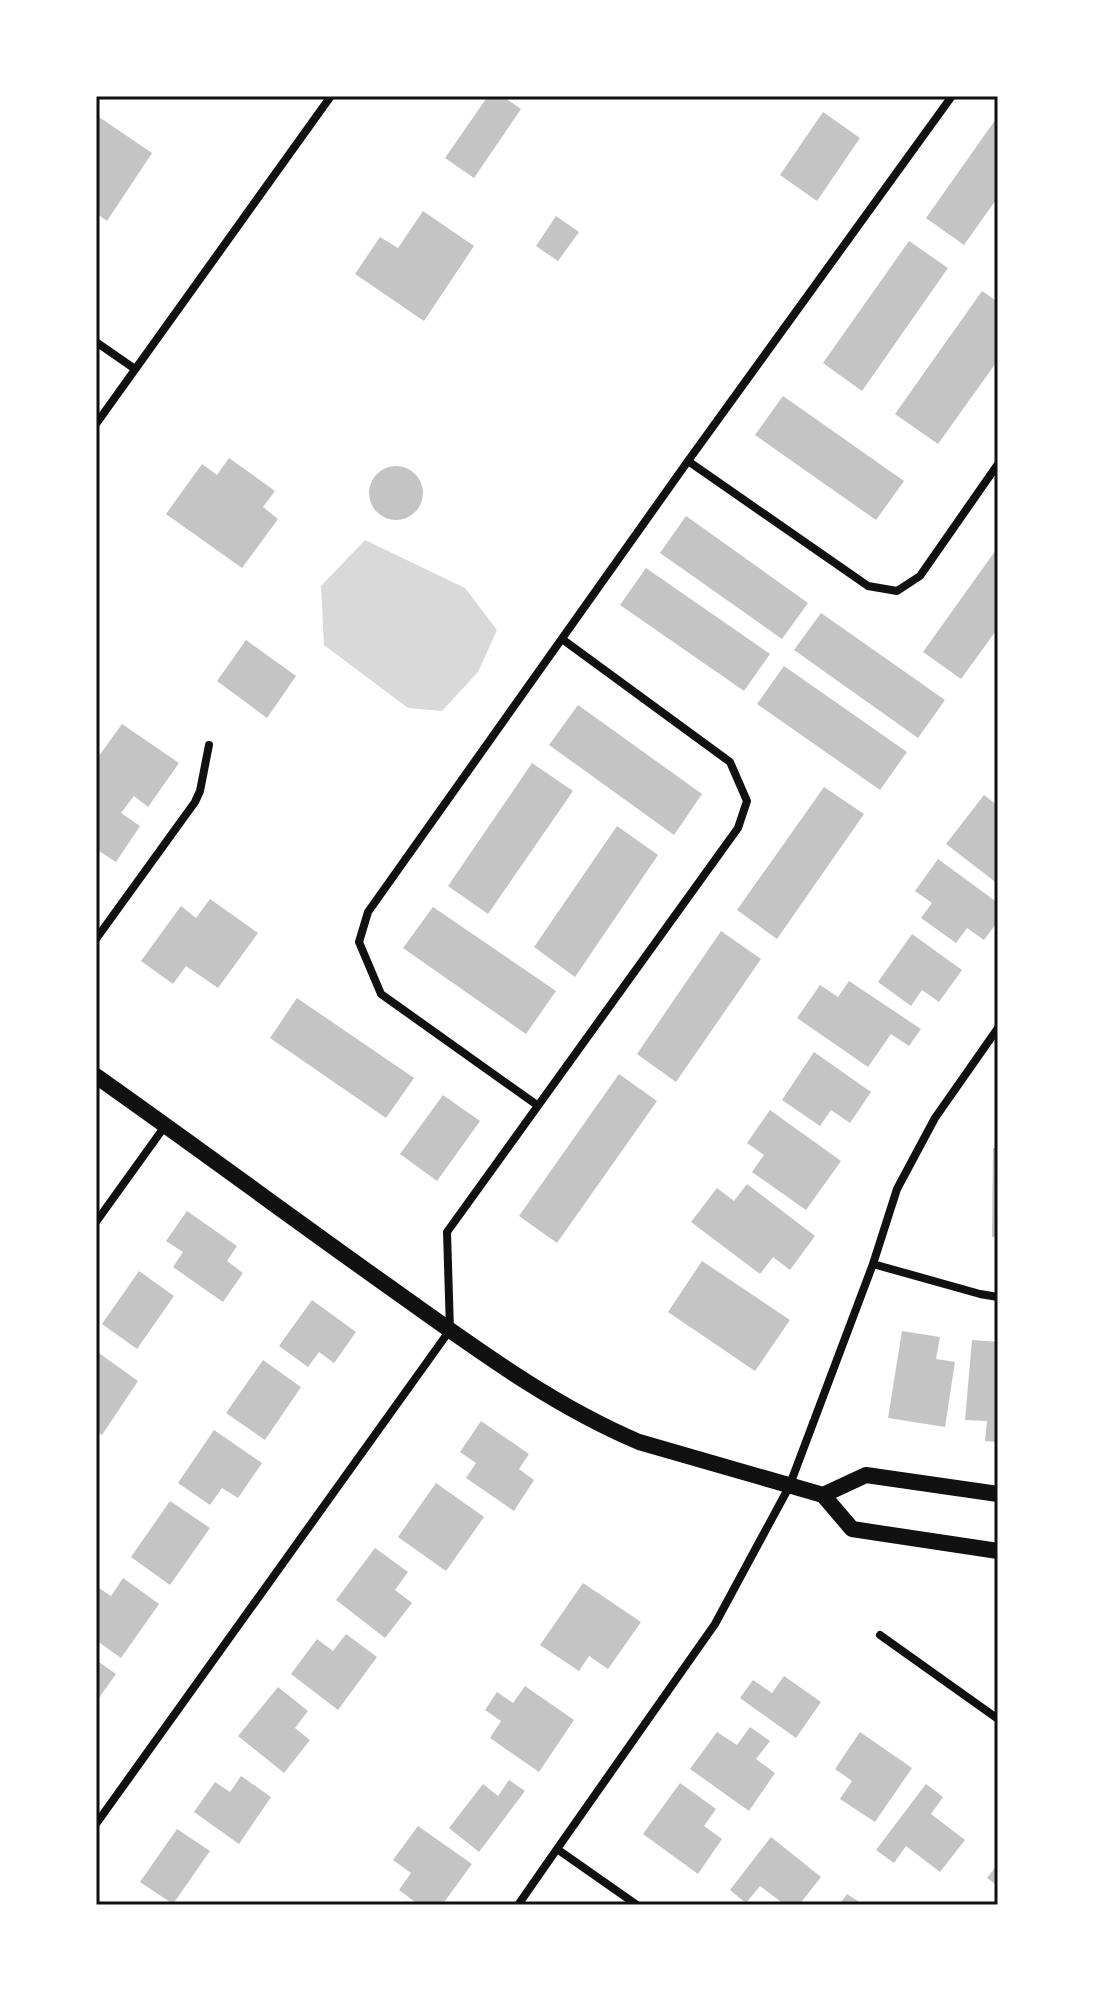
<svg xmlns="http://www.w3.org/2000/svg" width="1094" height="2001" font-family="'Zilla Slab',serif">
  <style>
    .water { fill: #d9d9d9 }
    .building { fill: #c4c4c4 }
    .lines { fill: none; stroke-linecap: round; stroke-linejoin: round }
    .minor { stroke: #111; stroke-width: 8 }
    .secondary { stroke: #111; stroke-width: 16 }
    .neatline { fill: none; stroke: #111; stroke-width: 3 }
  </style>
  <rect width="100%" height="100%" fill="#fff"/>
  <path class="water" d="M365 540 465 588 497 630 478 672 442 711 408 708 324 645 321 586Z"/>
  <path class="building" d="M488 96H502L521 109 474 178 445 158Z
    M823 112 860 138 817 201 780 175Z
    M998 116V197L964 245 926 218Z
    M99 117 152 153 107 221 96 213V122Z
    M423 211 474 246 424 321 355 274 380 237 398 248Z
    M556 216 579 232 558 261 536 246Z
    M909 241 948 268 862 391 823 363Z
    M982 291 998 302V360L938 444 895 414Z
    M783 396 904 481 876 520 755 435Z
    M229 458 275 491 263 507 278 519 242 568 166 514 202 464 217 475Z
    M369 493a27 27 0 1 1 54 0a27 27 0 1 1-54 0Z
    M686 516 808 603 782 639 660 553Z
    M998 547V628L961 679 923 652Z
    M646 568 770 654 744 691 620 605Z
    M821 613 945 700 918 738 794 650Z
    M246 640 296 676 267 718 217 681Z
    M784 666 907 752 880 790 757 704Z
    M578 705 702 794 674 835 549 745Z
    M122 724 179 763 148 807 134 796 121 813 140 826 116 862 96 849V760Z
    M532 763 573 791 488 914 448 886Z
    M824 787 864 814 777 939 737 910Z
    M984 795 998 806V884L946 844Z
    M617 826 658 855 575 977 534 947Z
    M938 859 998 903V921L984 940 967 928 956 943 921 918 932 903 915 891Z
    M210 899 258 933 218 988 186 966 173 984 141 961 181 906 196 918Z
    M433 907 556 991 526 1034 403 948Z
    M721 931 761 959 676 1082 637 1054Z
    M912 934 962 970 939 1002 922 990 911 1006 878 982Z
    M849 981 921 1029 909 1046 891 1034 868 1067 797 1018 820 985 838 997Z
    M297 998 414 1078 386 1118 270 1038Z
    M814 1052 871 1092 850 1123 831 1110 820 1126 782 1100Z
    M619 1074 657 1101 557 1243 519 1216Z
    M443 1095 480 1121 437 1181 400 1154Z
    M770 1110 841 1161 806 1210 752 1172 764 1155 747 1143Z
    M993 1148H998V1237H992Z
    M747 1184 815 1236 790 1270 773 1257 760 1274 691 1222 717 1188 734 1201Z
    M187 1211 237 1246 227 1261 243 1273 223 1302 173 1267 183 1252 166 1241Z
    M702 1261 790 1320 755 1371 668 1312Z
    M139 1271 174 1296 137 1349 102 1324Z
    M312 1300 356 1332 334 1363 319 1352 308 1367 279 1346Z
    M902 1331 940 1337 936 1359 955 1362 945 1427 888 1418Z
    M972 1340 998 1342V1442L985 1441 987 1421 965 1420Z
    M96 1351 138 1381 102 1435 96 1431Z
    M263 1360 301 1387 265 1440 226 1413Z
    M481 1421 529 1454 519 1469 534 1480 514 1511 466 1478 476 1463 460 1452Z
    M214 1430 262 1463 238 1498 222 1488 210 1505 178 1483Z
    M436 1483 484 1517 446 1571 398 1537Z
    M170 1501 210 1528 170 1585 131 1557Z
    M375 1548 408 1572 395 1590 412 1603 385 1638 336 1600Z
    M123 1578 159 1604 121 1658 96 1640V1586L111 1596Z
    M583 1583 641 1622 608 1669 589 1656 579 1671 540 1645Z
    M346 1634 377 1657 338 1710 291 1674 317 1639 333 1651Z
    M96 1660 116 1674 96 1702Z
    M784 1676 821 1702 796 1738 740 1698 753 1680 772 1693Z
    M525 1686 574 1720 539 1772 490 1738 501 1721 485 1710 497 1692 513 1703Z
    M278 1687 308 1711 295 1728 310 1740 284 1773 238 1736Z
    M750 1727 770 1741 756 1759 775 1773 749 1811 690 1769 717 1732 737 1745Z
    M860 1732 912 1768 875 1822 840 1799 852 1781 835 1769Z
    M241 1776 271 1797 239 1844 194 1812 215 1782 230 1792Z
    M509 1780 525 1791 479 1852 449 1828 483 1784 498 1796Z
    M680 1783 716 1809 704 1826 722 1839 698 1874 643 1834Z
    M926 1784 943 1797 931 1814 965 1840 940 1872 906 1846 894 1863 876 1850Z
    M418 1826 472 1864 442 1905H419L399 1890 411 1873 393 1860Z
    M177 1829 210 1851 173 1904 140 1882Z
    M771 1837 821 1877 799 1905H785L760 1886 746 1903 730 1890Z
    M998 1864V1886L987 1878Z
    M847 1894 864 1905H839Z"/>
  <g class="lines">
    <path class="minor" d="M96 342 135 369
      M96 424 331 96
      M688 461 868 586 897 591 920 576 998 464
      M96 939 195 802 200 791 209 745
      M537 1105 381 994 359 942 368 912 688 461 952 96
      M96 1222 165 1126
      M873 1264 980 1294 998 1297
      M880 1635 998 1719
      M96 1824 450 1330 447 1232 738 828 747 801 730 762 562 639
      M557 1849 715 1624 789 1487 873 1264 897 1189 935 1118 998 1028
      M518 1905 557 1849 637 1905"/>
    <path class="secondary" d="M96 1076C198 1148 299 1223 402 1296 478 1350 552 1405 639 1442L823 1495
      M823 1495 852 1529 998 1551
      M823 1495 866 1475 998 1494"/>
  </g>
  <rect width="1094" height="2001" fill="none" stroke="#ffffff" stroke-width="196"/>
  <rect x="98" y="98" width="898" height="1805" class="neatline"/>
</svg>
